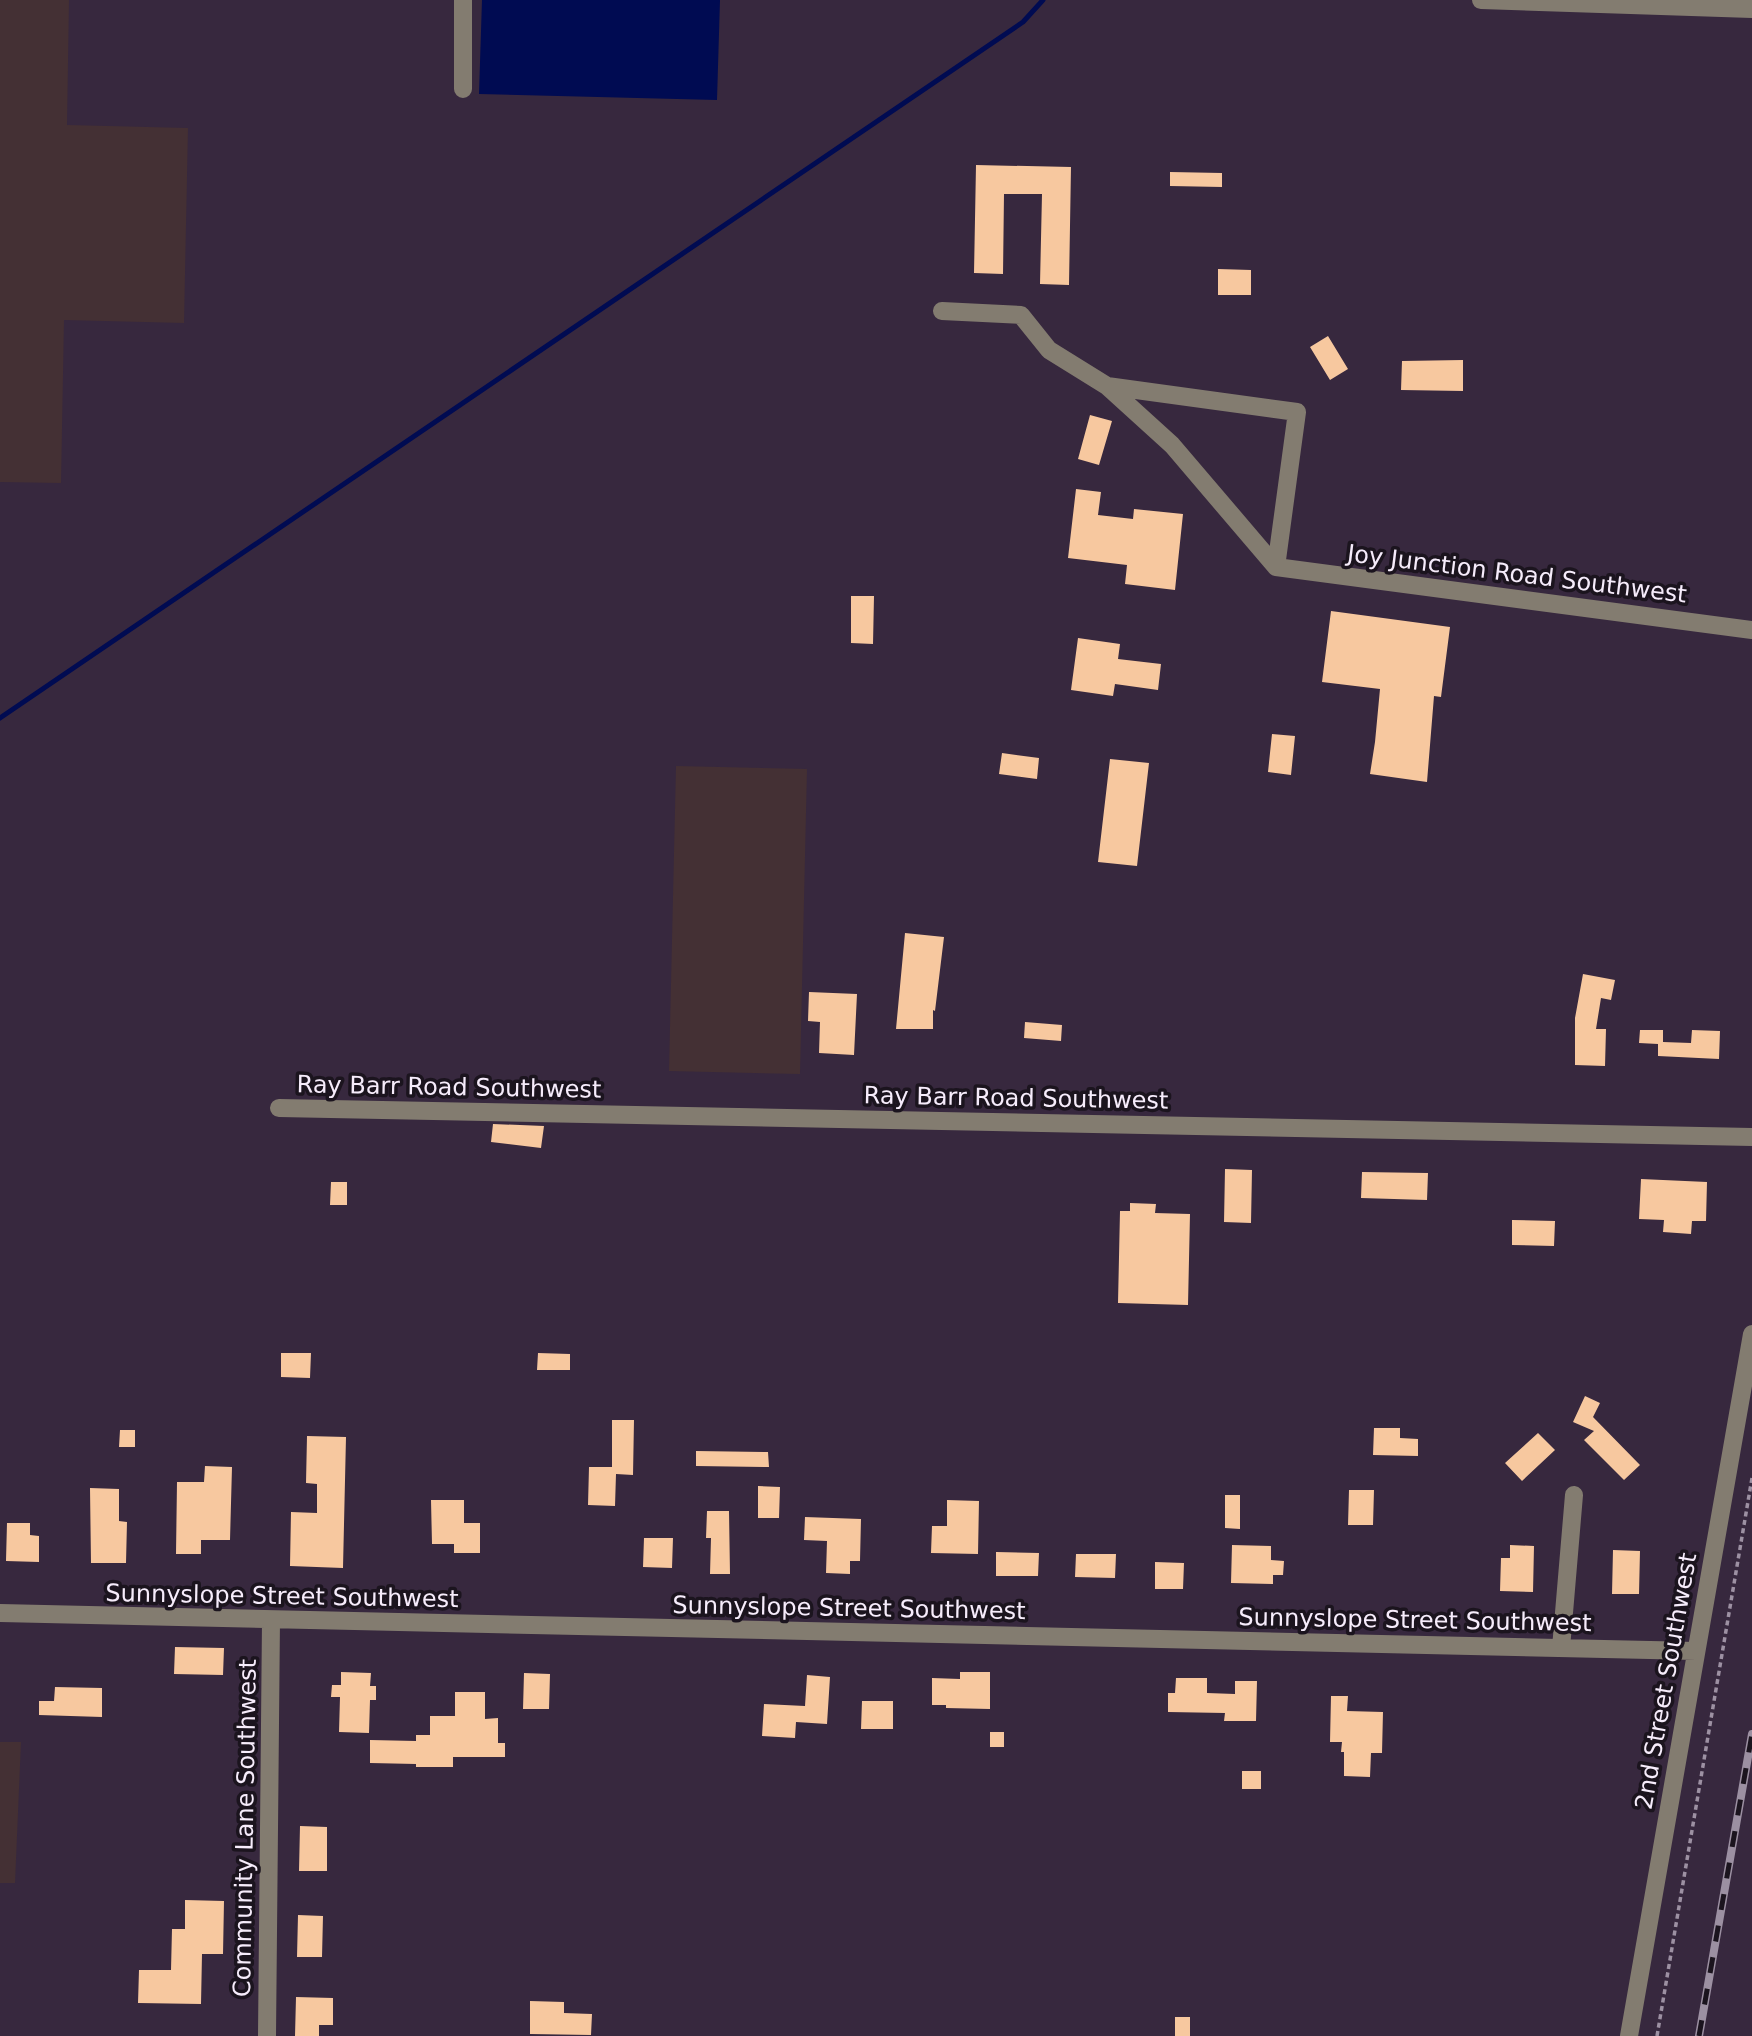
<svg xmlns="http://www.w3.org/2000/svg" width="1752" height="2036" font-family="'DejaVu Sans',sans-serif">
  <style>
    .industrial { fill: #443034 }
    .water { fill: #000b52 }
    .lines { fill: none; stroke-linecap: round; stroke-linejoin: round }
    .stream { stroke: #000b52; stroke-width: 5 }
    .building { fill: #f7c89f }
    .path { stroke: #9d91a3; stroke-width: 3.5; stroke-dasharray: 5 3.5; stroke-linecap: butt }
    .minor { stroke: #837c70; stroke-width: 18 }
    .rail-casing { stroke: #9c90a2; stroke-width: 8 }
    .rail { stroke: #1b141e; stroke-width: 5; stroke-dasharray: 16; stroke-linecap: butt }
    .labels { text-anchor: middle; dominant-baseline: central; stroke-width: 7; stroke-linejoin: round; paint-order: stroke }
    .street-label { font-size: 24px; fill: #f6ecfb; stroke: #1b141e }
  </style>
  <rect width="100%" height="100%" fill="#37283e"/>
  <path class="industrial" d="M0 0H69L67 125 188 128 184 323 64 320 61 483 0 482Z
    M676 766 807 769 800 1074 669 1071Z
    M0 1742H21L15 1883H0Z"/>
  <path class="water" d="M482 0H720L717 100 479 94Z"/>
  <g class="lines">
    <path class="stream" d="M0 718 1023 22 1043 0"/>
  </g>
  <path class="building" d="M976 165 1071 167 1069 285 1040 284 1042 194H1004L1003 274 974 273Z
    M1170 172 1222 173V187L1170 186Z
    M1218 269 1251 270V295H1218Z
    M1328 336 1348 369 1330 380 1310 347Z
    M1463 360V391L1401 390 1402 361Z
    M1090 415 1112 421 1099 465 1078 459Z
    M1076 489 1101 492 1098 515 1133 519 1134 509 1183 514 1175 590 1125 584 1127 565 1068 558Z
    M851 596H874L873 644 851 643Z
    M1331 611 1450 627 1441 697 1434 696 1427 782 1370 774 1375 742 1380 689 1322 682Z
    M1078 638 1120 644 1118 659 1161 664 1158 690 1115 684 1113 696 1071 690Z
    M1272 734 1295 736 1291 775 1268 772Z
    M1002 753 1039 758 1037 779 999 774Z
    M1110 759 1149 763 1137 866 1098 862Z
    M905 933 944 937 935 1011 933 1010V1029H896Z
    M1583 974 1615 980 1611 1000 1601 998 1596 1029H1606L1605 1066 1575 1065V1018Z
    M809 992 857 994 854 1055 819 1053 820 1022 808 1021Z
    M1025 1022 1062 1025 1061 1041 1024 1038Z
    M1640 1030H1663V1042L1691 1043 1692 1030 1720 1031 1719 1059 1658 1056V1044L1639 1043Z
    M493 1124 544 1126 541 1148 491 1142Z
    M1225 1169 1252 1170 1251 1223 1224 1222Z
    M1362 1172 1428 1173 1427 1200 1361 1198Z
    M1641 1179 1707 1182 1706 1221H1692L1691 1234 1663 1232 1664 1220 1639 1219Z
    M331 1182H347V1205H330Z
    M1130 1203 1156 1204 1155 1213 1190 1214 1188 1305 1118 1303 1120 1211H1130Z
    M1512 1220 1555 1221 1554 1246 1512 1245Z
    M281 1353H311L310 1378 281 1377Z
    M538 1353 570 1354V1370H537Z
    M1585 1396 1600 1403 1593 1417 1640 1465 1624 1480 1584 1440 1594 1431 1573 1422Z
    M612 1420H634L633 1475 616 1474 615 1506 588 1505 589 1467H612Z
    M1374 1428H1400V1438L1418 1439V1456L1373 1455Z
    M120 1430H135V1447H119Z
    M1538 1433 1555 1450 1522 1481 1505 1463Z
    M307 1436 346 1437 343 1568 290 1566 291 1512 317 1513V1484L306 1483Z
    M696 1451 768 1452 769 1467 696 1466Z
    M205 1466 232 1467 230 1540H201V1554H176L177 1482H204Z
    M758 1486 780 1487 779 1518H758Z
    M90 1488 119 1489V1521L127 1522 126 1563H91Z
    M1349 1490H1374L1373 1525H1348Z
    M1225 1495H1240V1529L1225 1528Z
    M431 1500H464V1523H480V1553H454V1544H432Z
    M947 1500 979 1501 978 1554 931 1553 932 1526H947Z
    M707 1511H729L730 1574H710L711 1538H706Z
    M805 1517 861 1519 860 1561H850V1574L826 1573 827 1541 804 1540Z
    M7 1523H30V1535L39 1536V1562L6 1561Z
    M644 1538H673L672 1568 643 1567Z
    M1232 1545 1271 1546V1560L1284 1561 1283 1575H1273V1584L1231 1583Z
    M1510 1545 1534 1546 1533 1592 1500 1591 1501 1558H1510Z
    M1613 1550 1640 1551 1639 1594H1612Z
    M996 1552 1039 1553 1038 1576H996Z
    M1076 1554H1116L1115 1578 1075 1577Z
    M1155 1562 1184 1563 1183 1589H1155Z
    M175 1647 224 1648 223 1675 174 1674Z
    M341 1672 371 1673 370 1686H376V1700H370L369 1733 339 1732 340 1697H331L332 1685H341Z
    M960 1672H990V1709L946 1708V1705H932V1678L960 1679Z
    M524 1673 550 1674 549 1709H523Z
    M807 1675 830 1677 827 1724 796 1722 795 1738 762 1736 764 1704 805 1706Z
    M1176 1678H1207V1693L1235 1694V1681H1257L1256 1721H1224L1225 1713 1168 1712V1693H1175Z
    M55 1687 102 1688V1717L39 1715V1701H54Z
    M455 1692H485V1719L498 1718V1743H505V1757H453V1767H416V1764L370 1763V1740L416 1741V1735H430V1716H455Z
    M1331 1696H1348L1347 1711 1383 1712 1382 1753H1371L1370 1777 1344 1776V1752H1341L1342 1742H1330Z
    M862 1701H893V1729H861Z
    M990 1732H1004V1747H990Z
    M1242 1771H1261V1789H1242Z
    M300 1826 327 1827V1871H299Z
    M185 1900 224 1901 223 1954H202L201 2004 138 2003 139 1970H171L172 1929H185Z
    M298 1915 323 1916 322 1957H297Z
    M296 1997 333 1998V2025H319V2036H295Z
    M530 2001 564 2002V2013L592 2014 591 2035 530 2034Z
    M1175 2017H1190V2036H1175Z"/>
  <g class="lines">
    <path class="path" d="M1657 2036 1752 1478"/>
    <path class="minor" d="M1481 0 1752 9
      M463 89V0
      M942 311 1021 315 1049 350 1107 386
      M1107 386 1297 412 1276 567 1172 445Z
      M1276 567 1752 630
      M279 1108 1752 1137
      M0 1613 1696 1651
      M1561 1648 1574 1495
      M267 2036 271 1620
      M1629 2036 1752 1334"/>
    <defs>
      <path id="rail" d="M1699 2036 1752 1734"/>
    </defs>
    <use href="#rail" class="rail-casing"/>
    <use href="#rail" class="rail"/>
  </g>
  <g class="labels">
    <g class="street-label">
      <text transform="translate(1517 574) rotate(7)">Joy Junction Road Southwest</text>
      <text transform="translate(449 1087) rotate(1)">Ray Barr Road Southwest</text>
      <text transform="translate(1016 1098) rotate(1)">Ray Barr Road Southwest</text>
      <text transform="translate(282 1596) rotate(1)">Sunnyslope Street Southwest</text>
      <text transform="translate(849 1608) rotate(1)">Sunnyslope Street Southwest</text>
      <text transform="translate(1415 1620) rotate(1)">Sunnyslope Street Southwest</text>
      <text transform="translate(1666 1681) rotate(-80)">2nd Street Southwest</text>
      <text transform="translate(245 1828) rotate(-89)">Community Lane Southwest</text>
    </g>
  </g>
</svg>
